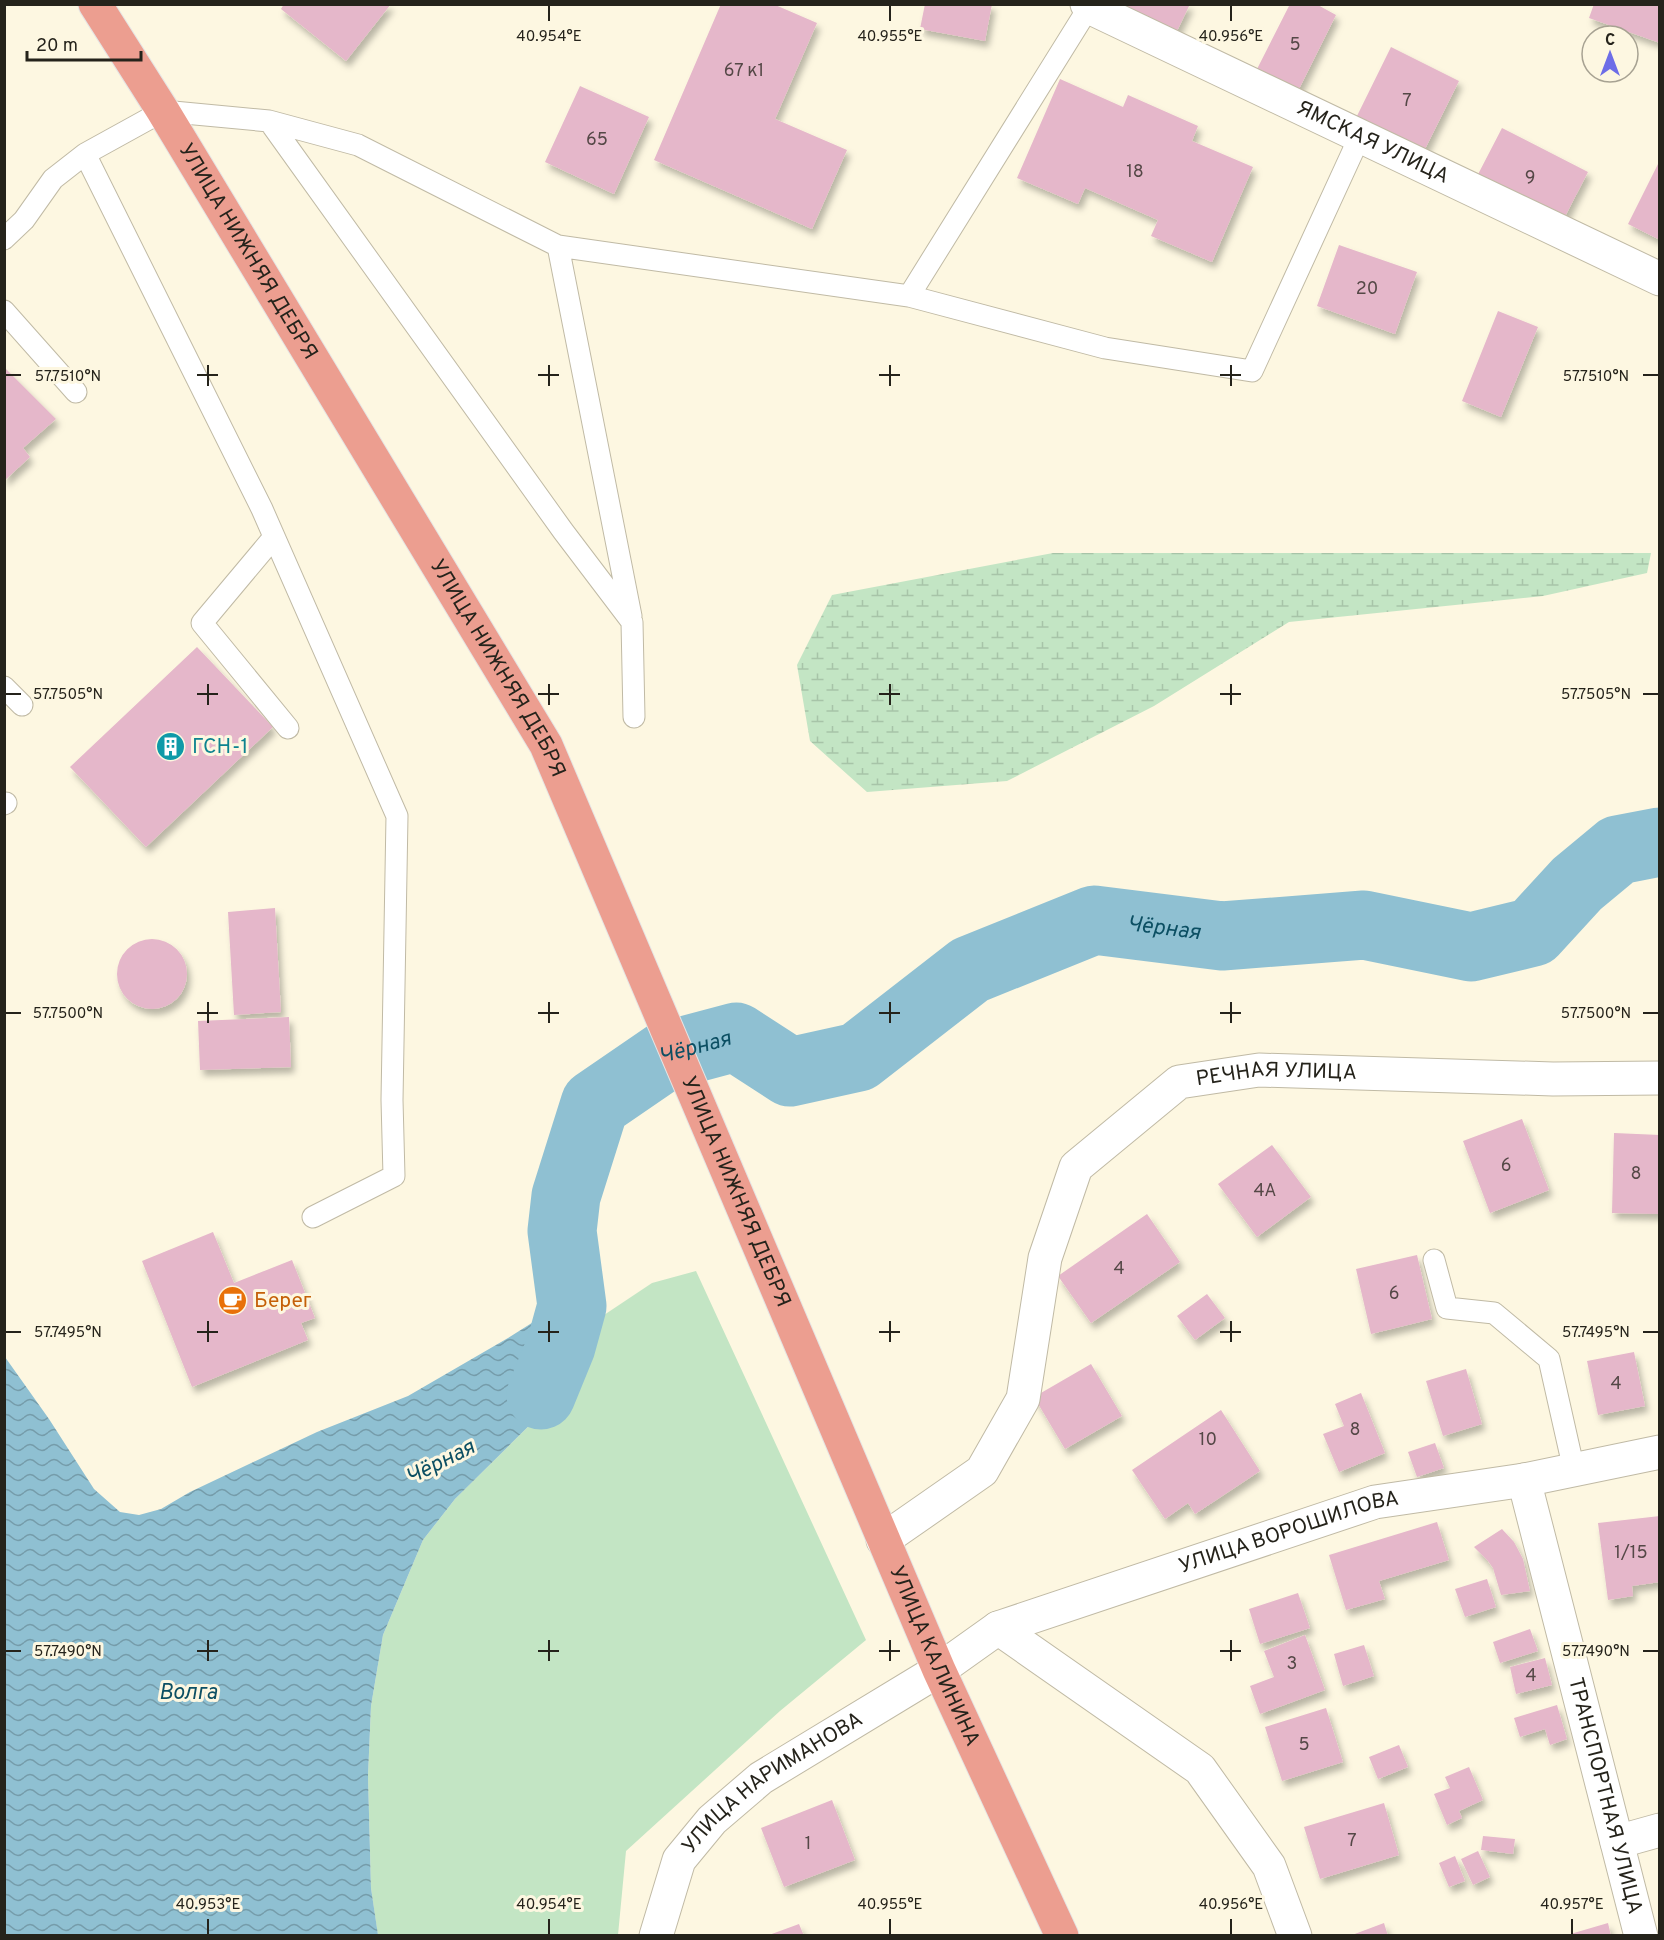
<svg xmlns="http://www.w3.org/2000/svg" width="1664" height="1940" font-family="Overpass,sans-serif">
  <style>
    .grass { fill: #c3e5c4 }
    .wetland { fill: url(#wetland-marsh) }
    .water { fill: url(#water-waves) }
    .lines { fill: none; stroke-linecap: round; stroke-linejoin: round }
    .river { stroke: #8fc0d2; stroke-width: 69 }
    .building { fill: #e5b7ca; filter: url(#shadow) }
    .service-casing { stroke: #c0baa5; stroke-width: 23 }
    .minor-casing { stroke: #c0baa5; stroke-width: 35 }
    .trunk-casing { stroke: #e5e5e4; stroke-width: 35 }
    .service { stroke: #fff; stroke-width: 21 }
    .minor { stroke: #fff; stroke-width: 33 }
    .trunk { stroke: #ec9e90; stroke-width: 33 }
    .ticks { fill: none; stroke: #25231b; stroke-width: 2 }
    .labels { text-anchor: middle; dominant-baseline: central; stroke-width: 6; stroke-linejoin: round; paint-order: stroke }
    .number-label { font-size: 18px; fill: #554847 }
    .street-label { font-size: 21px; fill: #25231b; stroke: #fdf7e1 }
    .culture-label { font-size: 21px; fill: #0d838f; stroke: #fdf7e1; text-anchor: start }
    .food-label { font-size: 21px; fill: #c56008; stroke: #fdf7e1; text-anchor: start }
    .water-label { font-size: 22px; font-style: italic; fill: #0c4f63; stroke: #fdf7e1 }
    .ticks-label { font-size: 15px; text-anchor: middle; fill: #25231b; stroke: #fdf7e1; stroke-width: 6; stroke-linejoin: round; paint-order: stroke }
  </style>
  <defs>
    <pattern id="wetland-marsh" width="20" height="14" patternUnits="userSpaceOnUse" patternTransform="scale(1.5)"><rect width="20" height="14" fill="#c3e5c4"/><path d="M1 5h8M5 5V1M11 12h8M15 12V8" fill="none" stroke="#a7c4a8"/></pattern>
    <pattern id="water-waves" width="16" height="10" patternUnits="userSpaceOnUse" patternTransform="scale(1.5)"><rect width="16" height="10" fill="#8fc0d2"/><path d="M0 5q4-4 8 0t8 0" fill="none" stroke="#759caa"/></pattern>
    <filter id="shadow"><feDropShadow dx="3.5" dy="6" stdDeviation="3" flood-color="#0004"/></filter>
  </defs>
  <rect width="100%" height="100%" fill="#fdf7e1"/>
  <path class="grass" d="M696 1271 866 1640 780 1711 626 1851 618 1935 378 1936 371 1888 368 1776 371 1706 383 1635 423 1540 455 1499 543 1412 571 1374 589 1325 652 1283Z"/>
  <path class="wetland" d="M1053 553H1651L1647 573 1543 596 1289 622 1154 706 1007 781 867 792 810 741 797 665 832 595Z"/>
  <path class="water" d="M572 1306 589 1325 571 1375 543 1412 455 1499 423 1540 383 1635 371 1706 368 1776 371 1888 378 1935H5V1357L49 1419 94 1489 120 1512 139 1515 161 1509 190 1492 317 1432 408 1396 508 1338 546 1314Z"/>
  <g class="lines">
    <path class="river" id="s1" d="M541 1395 561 1346 572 1306 562 1231 566 1196 595 1104 665 1056 736 1037 790 1072 858 1057 970 970 1094 920 1222 936 1364 925 1471 947 1533 932 1577 884 1618 850 1660 842"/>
  </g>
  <path class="building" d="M284 4H391L346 61 281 9Z
    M721 4H773L817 23 775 119 847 150 812 229 654 160Z
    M925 4H992L985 41 920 29Z
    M1118 4H1190L1176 33Z
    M1290 4H1316L1336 15 1296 95 1254 75Z
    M1594 4H1660V43L1589 18Z
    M1391 47 1459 81 1423 153 1355 120Z
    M1060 79 1123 107 1128 95 1198 126 1192 141 1253 167 1212 262 1151 236 1158 220 1085 188 1078 204 1017 178Z
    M580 86 649 117 614 194 545 162Z
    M1502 128 1588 172 1559 228 1473 184Z
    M1660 160V240L1628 224Z
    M1339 245 1417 272 1395 334 1317 306Z
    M1498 311 1538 327 1501 417 1462 401Z
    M4 367 56 419 23 448 30 457 4 481Z
    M197 647 273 727 146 847 70 767Z
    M275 908 281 1012 234 1015 228 912Z
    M117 974a35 35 0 1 1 70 0a35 35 0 1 1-70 0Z
    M289 1017 291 1067 200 1070 198 1021Z
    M1522 1119 1549 1190 1490 1213 1463 1141Z
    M1614 1133 1660 1135V1214L1612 1213Z
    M1272 1145 1311 1197 1257 1237 1218 1184Z
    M1147 1214 1180 1262 1091 1323 1058 1276Z
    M213 1232 234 1283 292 1260 315 1318 301 1323 308 1340 192 1387 142 1261Z
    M1417 1255 1432 1319 1371 1334 1356 1269Z
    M1207 1294 1225 1318 1195 1340 1177 1316Z
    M1634 1352 1645 1406 1598 1415 1587 1361Z
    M1091 1364 1122 1416 1065 1449 1034 1397Z
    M1466 1369 1482 1424 1443 1436 1426 1381Z
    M1361 1393 1385 1453 1339 1472 1323 1434 1344 1426 1335 1404Z
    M1221 1410 1260 1471 1195 1514 1188 1503 1165 1519 1132 1470Z
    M1435 1443 1444 1468 1417 1477 1408 1452Z
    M1660 1516V1582L1632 1586 1633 1596 1608 1600 1598 1523Z
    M1437 1522 1449 1560 1379 1581 1385 1599 1346 1610 1329 1555Z
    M1502 1529 1514 1542 1523 1559 1530 1591 1501 1595 1493 1568 1488 1561 1474 1547Z
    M1487 1579 1496 1607 1465 1617 1455 1589Z
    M1298 1593 1310 1628 1260 1644 1249 1609Z
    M1530 1629 1538 1651 1500 1663 1493 1642Z
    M1305 1635 1325 1690 1260 1714 1250 1686 1274 1677 1264 1651Z
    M1364 1645 1374 1676 1343 1686 1334 1654Z
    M1545 1658 1552 1685 1516 1694 1510 1667Z
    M1557 1705 1567 1739 1550 1745 1545 1729 1520 1737 1514 1718Z
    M1326 1708 1343 1762 1282 1781 1265 1727Z
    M1399 1745 1408 1767 1378 1779 1369 1757Z
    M1469 1767 1483 1800 1459 1811 1462 1818 1447 1825 1434 1794 1450 1788 1445 1777Z
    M832 1800 855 1860 784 1887 761 1828Z
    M1384 1803 1399 1855 1320 1879 1304 1827Z
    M1483 1836 1515 1839 1513 1854 1481 1850Z
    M1478 1851 1490 1877 1473 1885 1461 1859Z
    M1455 1856 1465 1881 1449 1887 1439 1863Z
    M1384 1923 1388 1936H1352V1935Z
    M1608 1923 1611 1936H1567V1935Z
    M799 1924 804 1936H769V1935Z"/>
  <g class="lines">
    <defs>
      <path id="service" d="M269 121 563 531 632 622 634 717
        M4 239 24 220 53 179 85 154
        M558 246 631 616
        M909 296 1105 348 1252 371 1360 136
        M4 311 76 392
        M274 537 202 623 288 728
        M4 687 22 705
        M4 804 6 803
        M313 1217 394 1176 392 1100 397 816 262 509 85 154 163 111 269 121 358 145 558 246 909 296 1089 7
        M1434 1260 1447 1308 1494 1313 1549 1359 1574 1470"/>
      <g id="minor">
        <path id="s2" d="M1087 4 1089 7 1660 279"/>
        <path id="s3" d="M1524 1480 1641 1936"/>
        <path id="s4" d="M883 1540 982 1471 1023 1399 1045 1258 1076 1167 1179 1082 1259 1070 1553 1079 1660 1078"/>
        <path d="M998 1628 1200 1769 1269 1866 1295 1936"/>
        <path d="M1617 1842 1660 1830"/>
        <path id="s5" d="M656 1936 679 1860 712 1820 761 1778 939 1670 998 1628 1375 1502 1524 1480 1660 1452"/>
      </g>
      <g id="trunk">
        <path id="s6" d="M95 4 163 111 546 745 939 1670 1062 1936"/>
      </g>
    </defs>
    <use href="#service" class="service-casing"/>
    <use href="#minor" class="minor-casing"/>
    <use href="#trunk" class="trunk-casing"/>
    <use href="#service" class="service"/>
    <use href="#minor" class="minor"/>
    <use href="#trunk" class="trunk"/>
  </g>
  <path class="ticks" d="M549 6V21M890 6V21M1231 6V21M208 365V386M549 365V386M890 365V386M1231 365V386M6 375H21M197 375H218M538 375H559M879 375H900M1220 375H1241M1643 375H1658M208 684V705M549 684V705M890 684V705M1231 684V705M6 694H21M197 694H218M538 694H559M879 694H900M1220 694H1241M1643 694H1658M208 1002V1023M549 1002V1023M890 1002V1023M1231 1002V1023M6 1013H21M197 1013H218M538 1013H559M879 1013H900M1220 1013H1241M1643 1013H1658M208 1321V1342M549 1321V1342M890 1321V1342M1231 1321V1342M6 1332H21M197 1332H218M538 1332H559M879 1332H900M1220 1332H1241M1643 1332H1658M208 1640V1661M549 1640V1661M890 1640V1661M1231 1640V1661M6 1651H21M197 1651H218M538 1651H559M879 1651H900M1220 1651H1241M1643 1651H1658M208 1919V1934M549 1919V1934M890 1919V1934M1231 1919V1934M1572 1919V1934"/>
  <defs>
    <symbol id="building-disc" viewBox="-11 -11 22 22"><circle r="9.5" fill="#0f9aa8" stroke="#fdf7e1"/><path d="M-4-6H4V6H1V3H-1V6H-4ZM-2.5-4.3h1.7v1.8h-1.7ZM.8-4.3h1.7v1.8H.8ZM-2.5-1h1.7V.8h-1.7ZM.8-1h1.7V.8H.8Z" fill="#fff"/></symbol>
    <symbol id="cafe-disc" viewBox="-11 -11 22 22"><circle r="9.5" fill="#e8710a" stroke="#fdf7e1"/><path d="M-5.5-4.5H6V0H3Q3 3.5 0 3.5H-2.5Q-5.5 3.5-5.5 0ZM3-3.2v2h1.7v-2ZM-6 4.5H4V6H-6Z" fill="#fff"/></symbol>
  </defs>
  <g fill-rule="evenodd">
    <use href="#building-disc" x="154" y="730" width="33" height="33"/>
    <use href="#cafe-disc" x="216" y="1284" width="33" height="33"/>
  </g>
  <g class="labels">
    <g class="number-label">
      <text x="1295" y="45">5</text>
      <text x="744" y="71">67 к1</text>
      <text x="1407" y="101">7</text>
      <text x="597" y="140">65</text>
      <text x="1135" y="172">18</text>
      <text x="1530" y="178">9</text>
      <text x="1367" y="289">20</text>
      <text x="1506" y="1166">6</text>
      <text x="1636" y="1174">8</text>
      <text x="1265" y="1191">4А</text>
      <text x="1119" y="1269">4</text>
      <text x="1394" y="1294">6</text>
      <text x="1616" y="1384">4</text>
      <text x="1355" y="1430">8</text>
      <text x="1208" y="1440">10</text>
      <text x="1631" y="1553">1/15</text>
      <text x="1292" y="1664">3</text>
      <text x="1531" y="1676">4</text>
      <text x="1304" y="1745">5</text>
      <text x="1352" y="1841">7</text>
      <text x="808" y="1844">1</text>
    </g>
    <g class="street-label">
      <text stroke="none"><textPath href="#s2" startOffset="318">ЯМСКАЯ УЛИЦА</textPath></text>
      <text stroke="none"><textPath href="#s6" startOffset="291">УЛИЦА НИЖНЯЯ ДЕБРЯ</textPath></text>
      <text stroke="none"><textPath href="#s6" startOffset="777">УЛИЦА НИЖНЯЯ ДЕБРЯ</textPath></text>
      <text stroke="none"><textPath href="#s4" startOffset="674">РЕЧНАЯ УЛИЦА</textPath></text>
      <text stroke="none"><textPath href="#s6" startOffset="1353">УЛИЦА НИЖНЯЯ ДЕБРЯ</textPath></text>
      <text stroke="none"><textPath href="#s5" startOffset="783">УЛИЦА ВОРОШИЛОВА</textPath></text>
      <text stroke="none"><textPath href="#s6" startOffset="1858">УЛИЦА КАЛИНИНА</textPath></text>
      <text stroke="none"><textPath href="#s5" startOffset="202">УЛИЦА НАРИМАНОВА</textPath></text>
      <text stroke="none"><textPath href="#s3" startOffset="326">ТРАНСПОРТНАЯ УЛИЦА</textPath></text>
    </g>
    <g class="culture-label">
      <text x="192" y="747">ГСН-1</text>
    </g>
    <g class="food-label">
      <text x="254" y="1301">Берег</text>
    </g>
    <g class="water-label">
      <text stroke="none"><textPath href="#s1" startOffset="940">Чёрная</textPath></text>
      <text stroke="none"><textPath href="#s1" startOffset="418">Чёрная</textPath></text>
      <text transform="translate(441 1463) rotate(-27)">Чёрная</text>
      <text x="188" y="1693">Волга</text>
    </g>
  </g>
  <g class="ticks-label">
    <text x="549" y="41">40.954°E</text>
    <text x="890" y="41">40.955°E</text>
    <text x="1231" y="41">40.956°E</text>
    <text x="68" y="381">57.7510°N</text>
    <text x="1596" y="381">57.7510°N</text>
    <text x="68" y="699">57.7505°N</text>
    <text x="1596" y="699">57.7505°N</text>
    <text x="68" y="1018">57.7500°N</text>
    <text x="1596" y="1018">57.7500°N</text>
    <text x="68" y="1337">57.7495°N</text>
    <text x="1596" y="1337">57.7495°N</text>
    <text x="68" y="1656">57.7490°N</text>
    <text x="1596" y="1656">57.7490°N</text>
    <text x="208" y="1909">40.953°E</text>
    <text x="549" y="1909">40.954°E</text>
    <text x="890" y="1909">40.955°E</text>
    <text x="1231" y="1909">40.956°E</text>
    <text x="1572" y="1909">40.957°E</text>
  </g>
  <rect width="1664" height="1940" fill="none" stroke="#25231b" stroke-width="12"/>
  <g transform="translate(1610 54)"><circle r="28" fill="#fdf7e1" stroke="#a7a292" stroke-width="1.5"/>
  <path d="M0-4.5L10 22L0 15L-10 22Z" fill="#6d6de7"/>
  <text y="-9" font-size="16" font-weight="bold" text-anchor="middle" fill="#25231b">С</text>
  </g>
  <path d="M27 51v9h114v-9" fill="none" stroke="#25231b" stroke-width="3"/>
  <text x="36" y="51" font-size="18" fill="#25231b" stroke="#fdf7e1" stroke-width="4.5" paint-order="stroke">20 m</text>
</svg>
